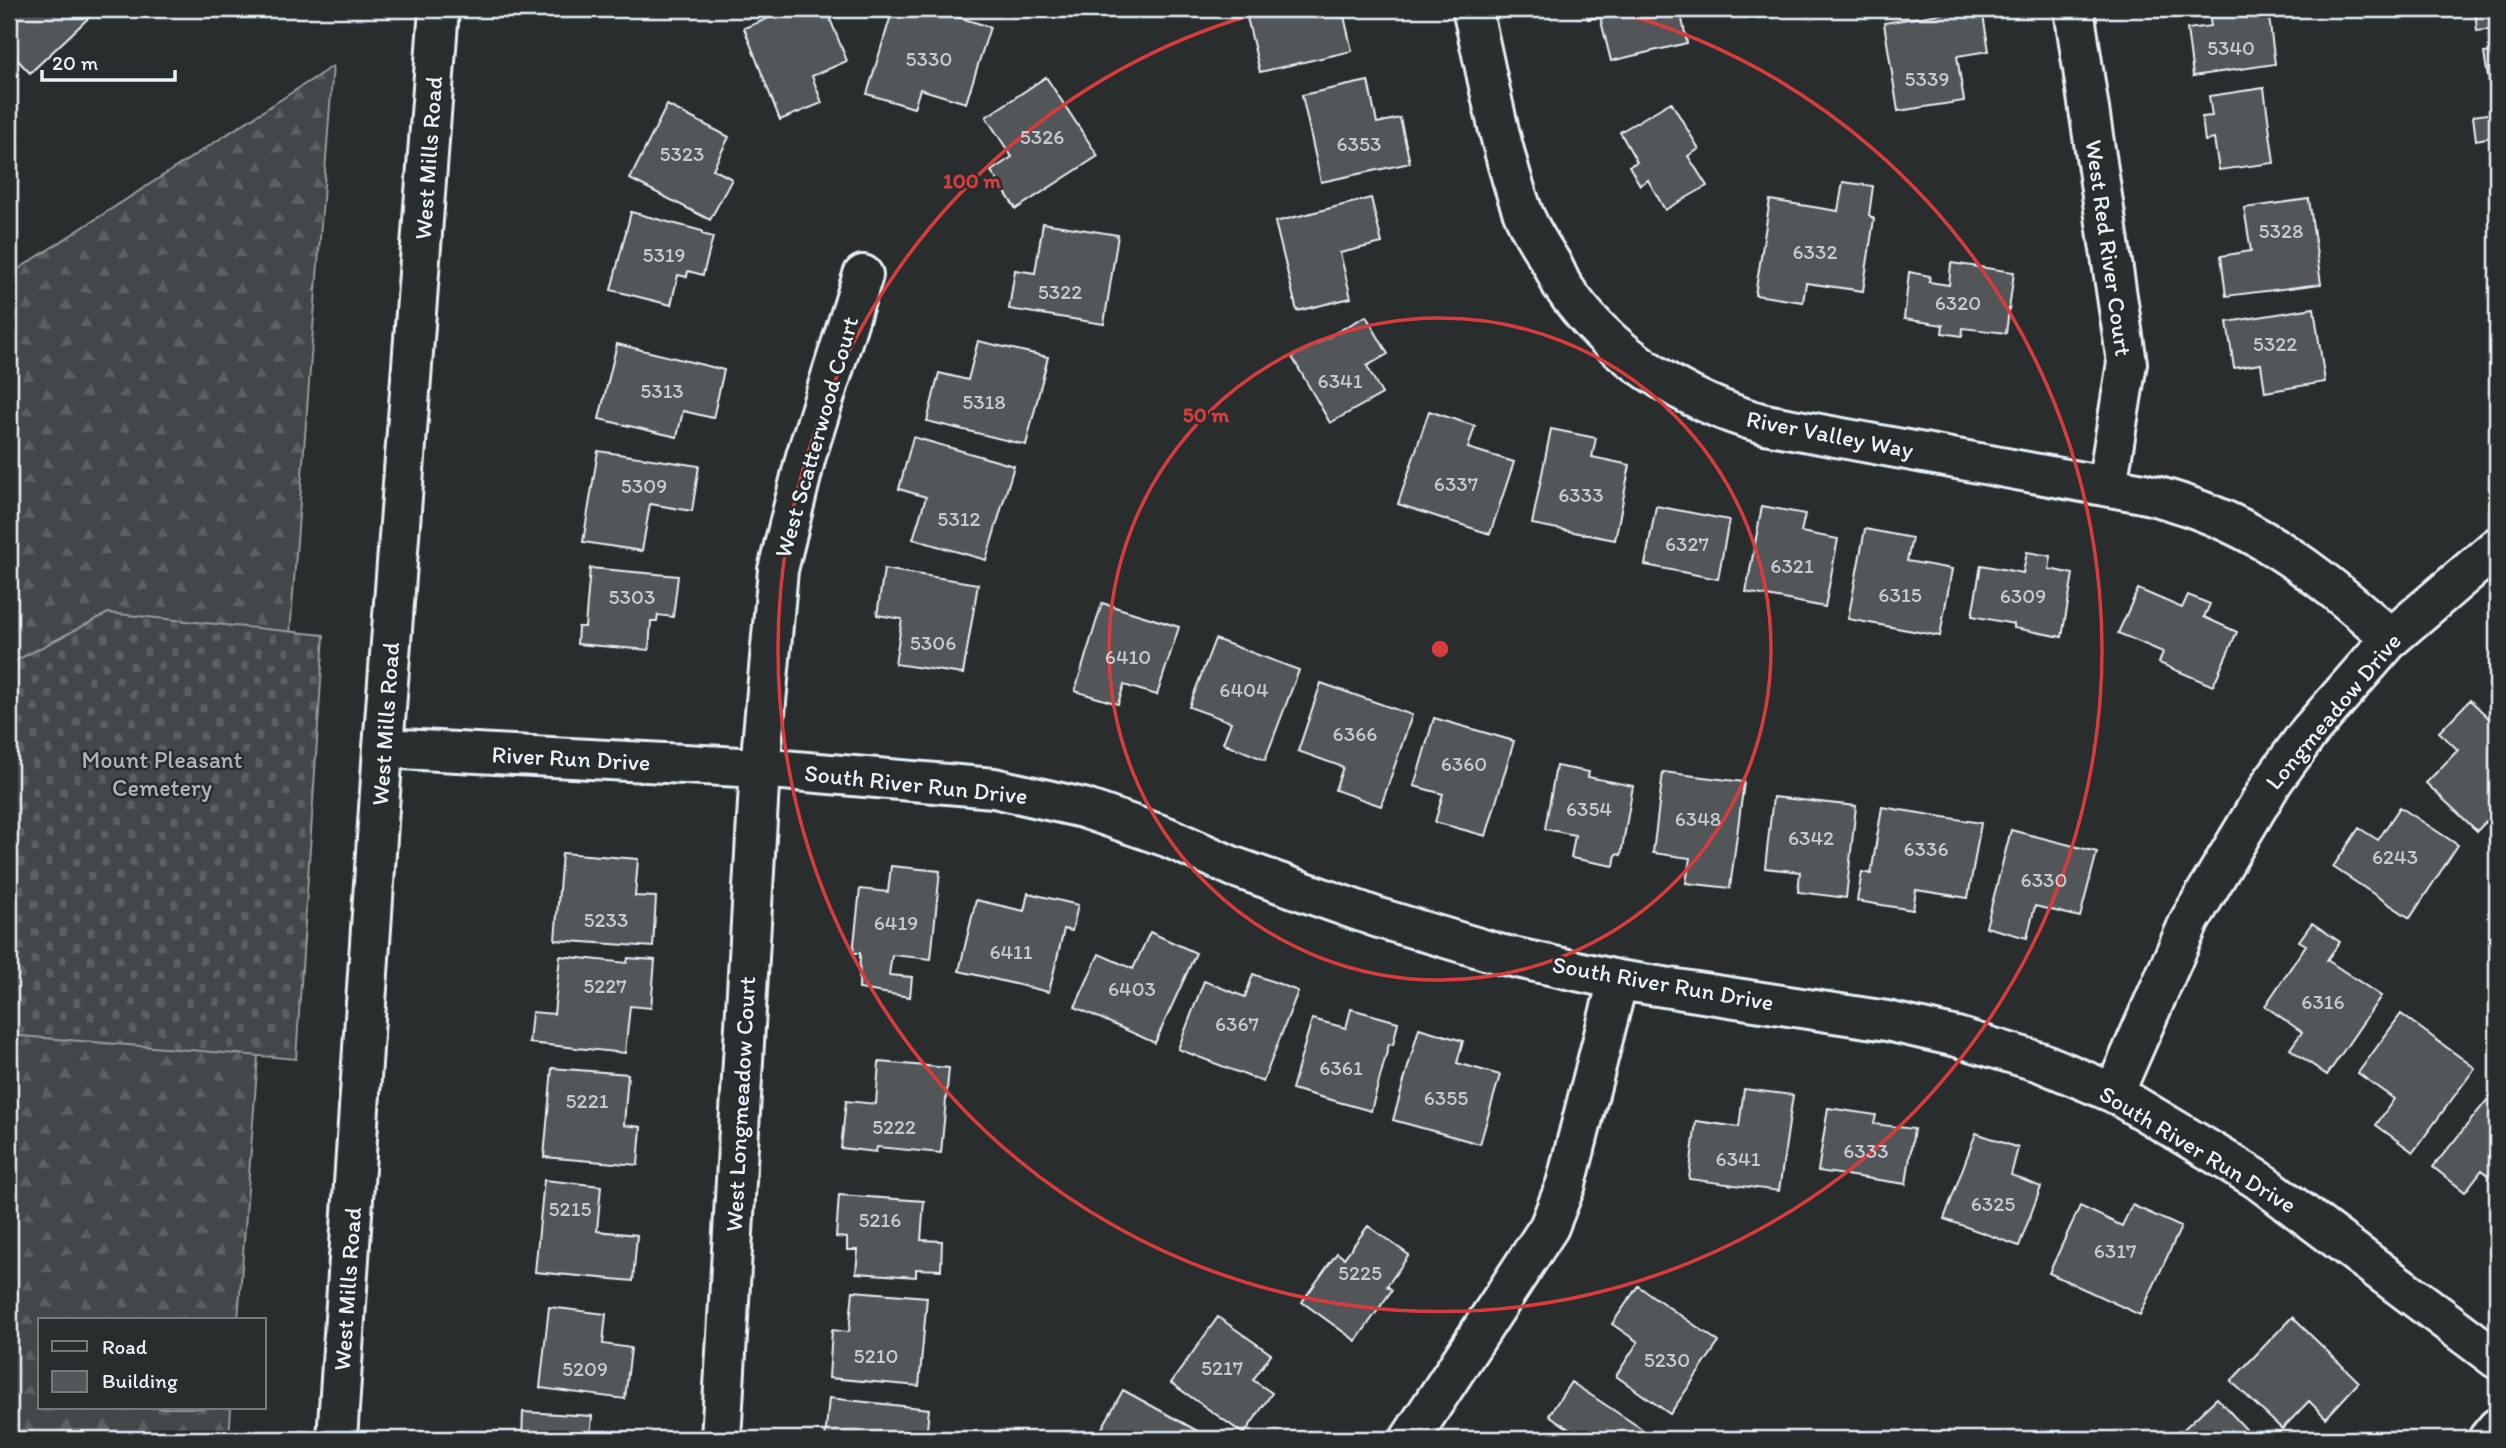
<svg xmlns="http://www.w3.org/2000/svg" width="2506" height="1448" font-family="Itim,sans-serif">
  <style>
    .forest { fill: url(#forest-firs); stroke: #959ca0; stroke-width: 2 }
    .cemetery { fill: url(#cemetery-stones); stroke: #959ca0; stroke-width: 2 }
    .building { fill: #535759; stroke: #e8f1f8; stroke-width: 2 }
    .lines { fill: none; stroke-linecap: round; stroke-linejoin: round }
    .street-casing { stroke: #e8f1f8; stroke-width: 44 }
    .secondary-casing { stroke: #e8f1f8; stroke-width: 44 }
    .street { stroke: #2a2d2e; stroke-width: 38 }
    .secondary { stroke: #2a2d2e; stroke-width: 38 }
    .ring { fill: none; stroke: #d83c3d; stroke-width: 3.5 }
    .labels { text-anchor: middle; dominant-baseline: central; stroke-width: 5; stroke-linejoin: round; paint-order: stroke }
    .number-label { font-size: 21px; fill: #c3cad0 }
    .street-label { font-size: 24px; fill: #e8f1f8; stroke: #2a2d2e }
    .park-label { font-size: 24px; fill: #aeb5ba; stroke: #2a2d2e }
    .centre { fill: #d83c3d; stroke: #2a2d2e; stroke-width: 3.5 }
    .ring-label { font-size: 21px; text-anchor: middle; font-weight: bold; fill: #d83c3d; stroke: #2a2d2e; stroke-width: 5; stroke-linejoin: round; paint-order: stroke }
  </style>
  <defs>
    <pattern id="forest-firs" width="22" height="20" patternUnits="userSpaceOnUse" patternTransform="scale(1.75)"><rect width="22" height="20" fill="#424648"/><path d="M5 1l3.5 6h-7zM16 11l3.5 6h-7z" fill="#5d6163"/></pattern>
    <pattern id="cemetery-stones" width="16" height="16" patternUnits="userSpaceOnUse" patternTransform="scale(1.75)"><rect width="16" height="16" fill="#424648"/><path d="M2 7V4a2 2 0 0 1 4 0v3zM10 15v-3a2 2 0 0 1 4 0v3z" fill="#5d6163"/></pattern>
  </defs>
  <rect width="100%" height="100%" fill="#2a2d2e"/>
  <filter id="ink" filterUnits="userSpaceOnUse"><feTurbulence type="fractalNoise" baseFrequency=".0143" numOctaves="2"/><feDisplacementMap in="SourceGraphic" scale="14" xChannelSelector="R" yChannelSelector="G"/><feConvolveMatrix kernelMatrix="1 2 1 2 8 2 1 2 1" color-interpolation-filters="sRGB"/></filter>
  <g filter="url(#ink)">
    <path class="forest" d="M333 66 238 1320H40V1408H231L229 1439H9V275Z"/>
    <path class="cemetery" d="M108 613 324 635 296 1059 9 1035V664Z"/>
    <path class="building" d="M9 9H98L30 73 9 51Z
      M792 9H826L847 61 812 76 822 103 780 120 744 28Z
      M893 9H932L990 27 966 103 920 89 914 108 867 94Z
      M1245 9H1377L1344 16 1352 51 1260 72Z
      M1586 9H1680L1687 43 1611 61 1600 17 1588 19Z
      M1970 9H1982L1989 51 1957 56 1964 101 1898 111 1884 23Z
      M2208 9H2268L2275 64 2193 76 2187 29 2211 26Z
      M2475 9H2497V29L2477 31Z
      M2497 51V136L2476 140 2473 116 2494 113 2484 53Z
      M1046 77 1098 156 1016 209 991 171 1012 157 986 117Z
      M1368 81 1377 123 1400 118 1410 163 1321 182 1302 95Z
      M2264 88 2274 163 2219 170 2214 139 2205 141 2202 117 2212 116 2209 96Z
      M1671 102 1699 149 1688 156 1707 186 1665 210 1648 180 1640 185 1629 166 1637 162 1620 132Z
      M667 105 729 137 713 169 732 179 710 220 630 179Z
      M2491 161H2497V225Z
      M1843 182 1873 186 1869 215 1874 219 1863 291 1806 283 1803 302 1755 295 1770 200 1838 211Z
      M1371 198 1382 243 1340 253 1351 298 1297 311 1275 222Z
      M2309 199 2321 284 2226 296 2221 256 2251 251 2244 208Z
      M631 212 702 231V234L713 237 703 275 688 271 687 277 678 275 671 305 611 290Z
      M1043 223 1118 235 1104 324 1009 309 1015 270 1035 273Z
      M1951 263 2014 272 2006 333 1963 328 1962 336 1942 333 1943 325 1904 319 1909 272 1930 276 1929 282 1949 285Z
      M2314 308 2325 382 2265 392 2261 364 2234 368 2227 322Z
      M1366 316 1388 354 1367 366 1382 394 1330 423 1292 357Z
      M978 341 1048 357 1026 445 927 421 939 373 968 380Z
      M617 344 724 370 713 418 683 411 677 437 599 419Z
      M1429 411 1475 426 1468 448 1514 462 1490 534 1398 504Z
      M1551 429 1596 438 1592 457 1630 465 1615 540 1532 524Z
      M913 437 1014 466 986 560 913 539 926 497 899 489Z
      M598 451 699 466 692 511 650 504 642 551 583 542Z
      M1656 506 1729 520 1718 579 1645 565Z
      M1762 506 1805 514 1801 532 1838 539 1825 607 1746 592Z
      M1865 529 1912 538 1907 561 1952 569 1940 636 1848 619Z
      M2027 552 2051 556 2049 569 2073 574 2062 637 2014 628V624L1972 616 1981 565 2023 573Z
      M590 568 678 576 673 617 658 615 657 621H651L649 650 577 644 578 627H585Z
      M884 569 978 584 963 674 895 664 902 619 877 615Z
      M2138 589 2182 608 2188 595 2210 604 2204 617 2237 632 2213 686 2159 663 2163 652 2118 633Z
      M1102 603 1179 627 1157 695 1124 685 1118 704 1075 691Z
      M1215 639 1299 670 1265 760 1223 743 1231 722 1189 707Z
      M1321 683 1412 715 1381 806 1335 790 1343 767 1298 751Z
      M2470 700 2497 726V810L2477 831 2426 783 2458 750 2439 732Z
      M1434 718 1514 741 1486 836 1435 822 1443 794 1414 786Z
      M1556 766 1589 772 1588 777 1633 786 1621 855 1616 854 1614 866 1571 858 1575 835 1545 829Z
      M1663 772 1744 782 1730 888 1686 883 1690 858 1653 853Z
      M1773 797 1856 806 1846 898 1798 892 1800 872 1765 868Z
      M1882 807 1981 823 1968 898 1916 890 1913 910 1857 901 1862 872 1871 874Z
      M2400 807 2458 845 2410 918 2333 867 2359 828 2378 840Z
      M2011 830 2097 852 2080 917 2035 906 2027 938 1986 927Z
      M562 853 638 859 635 896 656 897 653 947 555 940Z
      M891 866 940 871 931 959 892 955 889 975 912 977 910 997 859 989 860 953H853L860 889 888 892Z
      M1028 893 1078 905 1072 931 1064 929 1049 992 959 971 976 900 1024 911Z
      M2312 923 2340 942 2327 960 2381 996 2327 1075 2290 1049 2302 1032 2265 1006 2306 945 2299 941Z
      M1150 932 1196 953 1155 1043 1075 1007 1099 954 1133 969Z
      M560 956 627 963 628 958 655 960 651 1008 630 1006 625 1053 529 1043 532 1012 554 1014Z
      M1253 974 1298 991 1263 1082 1178 1049 1204 981 1245 997Z
      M1351 1009 1398 1022 1393 1045 1389 1044 1371 1111 1292 1089 1312 1019 1346 1028Z
      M2401 1014 2475 1068 2413 1152 2376 1125 2394 1099 2358 1073Z
      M1419 1028 1463 1041 1457 1063 1500 1075 1480 1144 1393 1120Z
      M879 1062 949 1068 941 1153 877 1147 876 1152 841 1148 846 1101 876 1104Z
      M552 1068 628 1074 624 1125 641 1127 638 1165 544 1157Z
      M1744 1089 1793 1095 1779 1191 1689 1179 1696 1121 1739 1127Z
      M2496 1089 2497 1182 2482 1170 2465 1192 2433 1167Z
      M1828 1108 1876 1115 1874 1124 1914 1129 1906 1184 1818 1171Z
      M1976 1133 2018 1148 2011 1175 2041 1187 2019 1246 1944 1219Z
      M544 1180 601 1186 597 1231 637 1235 633 1281 535 1272Z
      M839 1195 924 1201 921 1240 942 1241 941 1270 916 1269V1277L856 1273 858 1250H847V1238L836 1237Z
      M2132 1205 2181 1227 2140 1315 2049 1273 2080 1206 2122 1226Z
      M1368 1226 1409 1255 1387 1286 1392 1290 1356 1341 1302 1302 1337 1253 1344 1258Z
      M1638 1286 1719 1342 1670 1414 1616 1376 1638 1342 1612 1324Z
      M853 1291 927 1297 919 1386 829 1378 832 1330 849 1332Z
      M549 1307 606 1314 603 1344 631 1348 625 1399 540 1388Z
      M1218 1317 1271 1354 1253 1380 1272 1393 1244 1434 1171 1383Z
      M2292 1317 2359 1382 2326 1418 2309 1401 2282 1429 2231 1381Z
      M1571 1382 1645 1431 1640 1439H1562L1569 1429 1549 1415Z
      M1123 1390 1212 1439H1096Z
      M829 1398 929 1409 926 1439H825Z
      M2217 1398 2255 1439H2173Z
      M523 1412 592 1416 590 1439H522Z"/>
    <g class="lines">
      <defs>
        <path id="street" d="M1472 9C1488 76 1499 146 1522 210 1529 229 1540 245 1550 261 1555 269 1558 278 1562 285 1607 354 1687 403 1765 424L2143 493C2249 518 2311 568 2391 638
          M2074 9 2127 363 2107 486
          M383 748 760 768 994 788 1083 808 1167 837 1234 867 1379 918 1499 954 1618 980 1887 1021 1957 1037 2040 1062 2114 1093 2257 1179 2497 1359
          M2114 1093 2190 920 2273 781 2309 732 2391 638 2497 547
          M721 1439 760 768 778 570 806 456 863 275
          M1410 1439 1549 1227 1566 1184 1618 980
          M2488 1439 2497 1428"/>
        <path id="secondary" d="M337 1439 383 748 439 9"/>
      </defs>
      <use href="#street" class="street-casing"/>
      <use href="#secondary" class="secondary-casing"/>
      <use href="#street" class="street"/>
      <use href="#secondary" class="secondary"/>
    </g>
  </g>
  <g class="ring">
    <circle cx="1440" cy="649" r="331"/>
    <path d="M1611 10A662 662 0 1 1 1269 10"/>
  </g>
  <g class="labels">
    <g class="number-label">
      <text x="2231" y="47">5340</text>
      <text x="929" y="58">5330</text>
      <text x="1927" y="78">5339</text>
      <text x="1042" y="136">5326</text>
      <text x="1359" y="143">6353</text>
      <text x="682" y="153">5323</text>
      <text x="2281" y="230">5328</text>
      <text x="1815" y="251">6332</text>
      <text x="664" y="254">5319</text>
      <text x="1060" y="291">5322</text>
      <text x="1958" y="302">6320</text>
      <text x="2275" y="343">5322</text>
      <text x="1340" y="380">6341</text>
      <text x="662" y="390">5313</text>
      <text x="984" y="401">5318</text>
      <text x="1456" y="483">6337</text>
      <text x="644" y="485">5309</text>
      <text x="1581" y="494">6333</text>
      <text x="959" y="518">5312</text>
      <text x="1687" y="543">6327</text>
      <text x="1792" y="565">6321</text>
      <text x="1900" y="594">6315</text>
      <text x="2023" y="595">6309</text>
      <text x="632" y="596">5303</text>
      <text x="933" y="642">5306</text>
      <text x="1128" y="656">6410</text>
      <text x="1244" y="689">6404</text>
      <text x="1355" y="733">6366</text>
      <text x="1464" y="763">6360</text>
      <text x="1589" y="808">6354</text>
      <text x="1698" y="818">6348</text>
      <text x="1811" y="837">6342</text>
      <text x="1926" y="848">6336</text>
      <text x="2395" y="856">6243</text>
      <text x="2044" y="879">6330</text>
      <text x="606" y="919">5233</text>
      <text x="896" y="922">6419</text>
      <text x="1011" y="951">6411</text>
      <text x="605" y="985">5227</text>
      <text x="1132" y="988">6403</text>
      <text x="2323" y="1001">6316</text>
      <text x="1237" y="1023">6367</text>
      <text x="1341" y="1067">6361</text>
      <text x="1446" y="1097">6355</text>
      <text x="587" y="1100">5221</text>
      <text x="894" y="1126">5222</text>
      <text x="1866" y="1150">6333</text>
      <text x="1738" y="1158">6341</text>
      <text x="1993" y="1203">6325</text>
      <text x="570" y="1208">5215</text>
      <text x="880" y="1219">5216</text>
      <text x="2115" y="1250">6317</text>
      <text x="1360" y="1272">5225</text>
      <text x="876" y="1355">5210</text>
      <text x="1667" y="1359">5230</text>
      <text x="1222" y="1367">5217</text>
      <text x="585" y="1368">5209</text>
    </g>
    <g class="street-label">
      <text transform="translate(428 158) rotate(-86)">West Mills Road</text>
      <text transform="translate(2109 248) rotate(82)">West Red River Court</text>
      <text transform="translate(1830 434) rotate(11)">River Valley Way</text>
      <text transform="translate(816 437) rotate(-74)">West Scatterwood Court</text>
      <text transform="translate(2333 711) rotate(-50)">Longmeadow Drive</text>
      <text transform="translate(385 724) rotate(-86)">West Mills Road</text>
      <text transform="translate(571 758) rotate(3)">River Run Drive</text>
      <text transform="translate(916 784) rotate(6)">South River Run Drive</text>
      <text transform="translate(1663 983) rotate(10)">South River Run Drive</text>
      <text transform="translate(740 1104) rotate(-87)">West Longmeadow Court</text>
      <text transform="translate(2198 1149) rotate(31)">South River Run Drive</text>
      <text transform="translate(347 1289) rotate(-86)">West Mills Road</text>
    </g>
    <g class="park-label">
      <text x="162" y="759">Mount Pleasant<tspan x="162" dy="28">Cemetery</tspan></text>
    </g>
  </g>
  <circle cx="1440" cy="649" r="10" class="centre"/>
  <g class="ring-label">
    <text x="972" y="188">100 m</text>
    <text x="1206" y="422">50 m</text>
  </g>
  <rect width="2506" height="1448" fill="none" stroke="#2a2d2e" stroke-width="35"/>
  <rect x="18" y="18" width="2471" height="1413" fill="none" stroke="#e8f1f8" stroke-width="2.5" filter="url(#ink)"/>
  <rect x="38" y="1318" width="228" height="91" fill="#2a2d2e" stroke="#767b7f" stroke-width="2"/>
  <rect x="52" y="1341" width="35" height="10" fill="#2a2d2e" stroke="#767b7f" stroke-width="2"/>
  <text x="102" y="1354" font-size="21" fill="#e8f1f8">Road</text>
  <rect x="52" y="1371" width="35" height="21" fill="#535759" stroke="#767b7f" stroke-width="2"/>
  <text x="102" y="1388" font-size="21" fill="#e8f1f8">Building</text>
  <path d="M42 70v10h133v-10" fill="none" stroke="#e8f1f8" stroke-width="3.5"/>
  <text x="52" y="70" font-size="21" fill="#e8f1f8" stroke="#2a2d2e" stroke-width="5" paint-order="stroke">20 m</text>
</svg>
